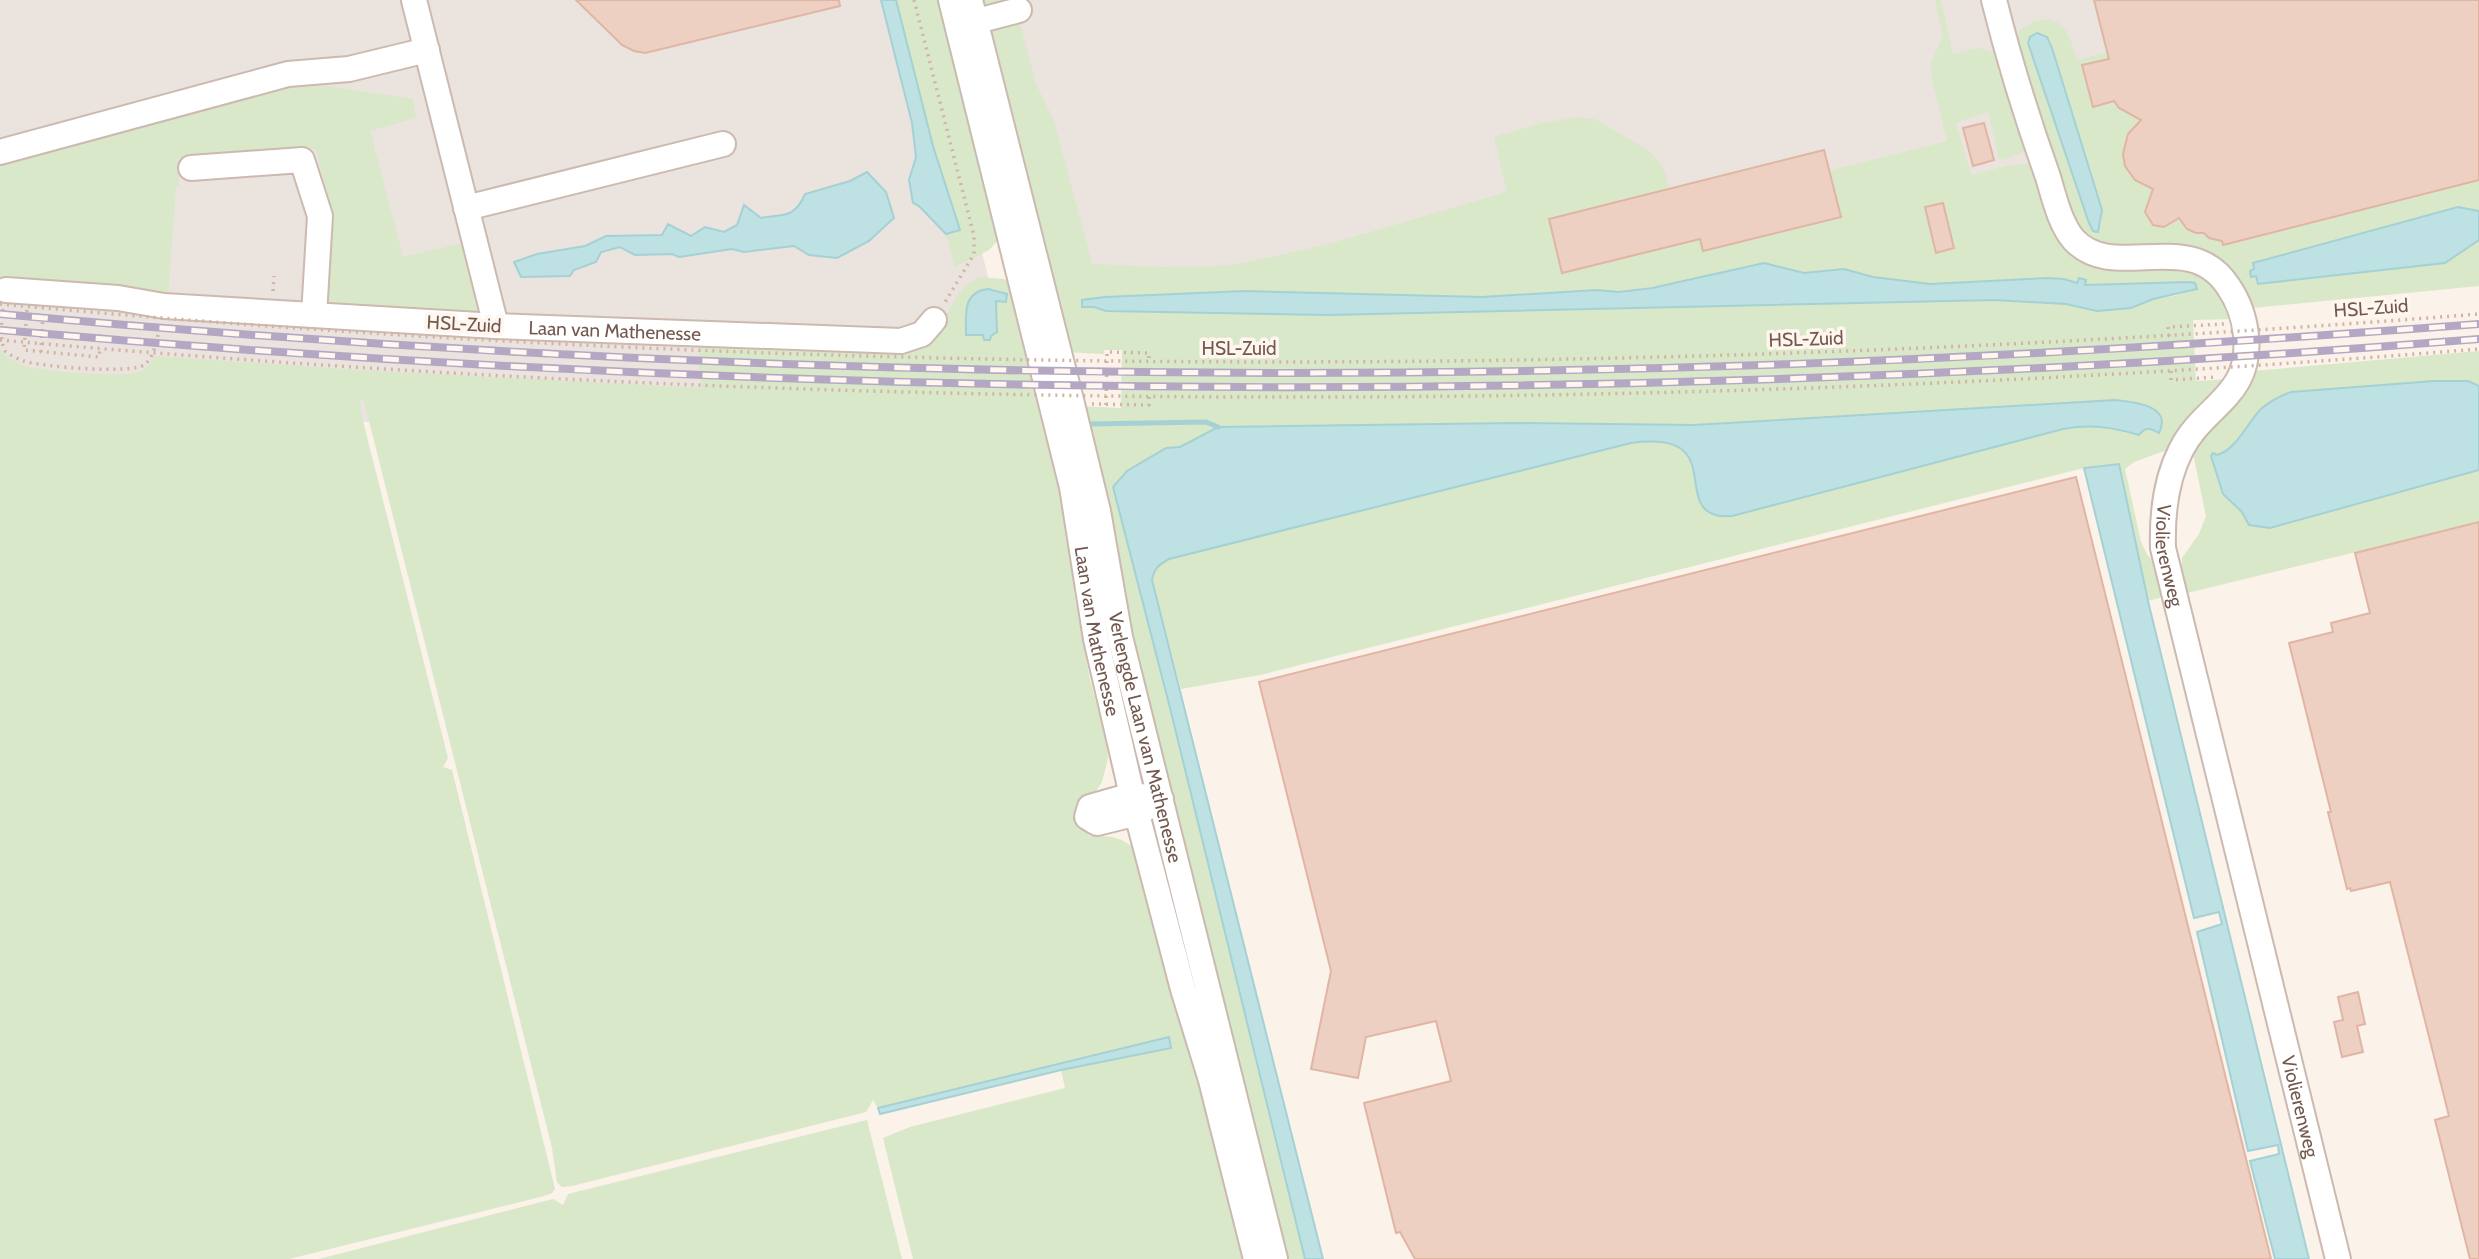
<svg xmlns="http://www.w3.org/2000/svg" width="2479" height="1259" font-family="Cabin,sans-serif">
  <style>
    .industrial { fill: #eae3de }
    .green { fill: #d8e8c8; fill-rule: evenodd }
    .water { fill: #bee1e3; stroke: #a5d1d4; stroke-width: 2 }
    .lines { fill: none; stroke-linecap: round; stroke-linejoin: round }
    .stream { stroke: #a5d1d4; stroke-width: 5 }
    .building { fill: #eed0c2; stroke: #e0b5a4; stroke-width: 2 }
    .minor-casing { stroke: #ccb9af; stroke-width: 28 }
    .path { stroke: #d3b3a5; stroke-width: 3.5; stroke-dasharray: 2 5; stroke-linecap: butt }
    .minor { stroke: #fff; stroke-width: 24 }
    .rail-casing { stroke: #b4a7c4; stroke-width: 8 }
    .rail { stroke: #fef6ef; stroke-width: 5; stroke-dasharray: 16; stroke-linecap: butt }
    .path-bridge { stroke: #d3b3a5; stroke-width: 3.5; stroke-dasharray: 2 5; stroke-linecap: butt }
    .labels { text-anchor: middle; dominant-baseline: central; stroke-width: 7; stroke-linejoin: round; paint-order: stroke }
    .street-label { font-size: 19px; fill: #73584e; stroke: #fef6ef }
  </style>
  <rect width="100%" height="100%" fill="#fbf2e9"/>
  <path class="industrial" d="M0 0H921L1031 455 0 404Z
    M1001 0H2479V204L2241 265 1073 279Z"/>
  <path class="green" d="M896 0H946L999 239 989 250 955 267 946 234 959 230 933 146Z
    M976 0H1014L1036 84 1054 121 1092 264C1142 266 1192 271 1242 263 1331 247 1419 217 1507 192L1494 137 1542 123 1578 117 1595 119 1649 151 1660 163 1665 172 1675 210 1947 141 1932 79 1931 63 1943 36 1935 0H1941L1953 54 1979 48 1998 53 2027 151 2003 160 1999 158 1988 112 1960 121 1956 124 1971 175 2010 165 2033 163 2060 233 2179 267 2211 279 2233 319 2193 320 2196 381 2230 379 2167 450 2134 462 2125 469 2141 542 2148 556 2156 562 2166 596 2148 601 2119 465 2084 468 1260 675 1181 689 1152 580C1154 568 1158 565 1169 559L1631 443C1651 440 1681 437 1692 461 1696 471 1696 484 1698 495L1732 516 2063 429C2090 424 2112 427 2139 435L2144 428 2149 427 2115 400 1694 425 1514 423 1218 427 1180 447 1166 449 1113 488 1169 704 1305 1259H1280L1129 651 1078 406 1121 408 1122 350H1104V354L1064 352ZM1783 266 1804 273 1844 269 1873 277 1930 284 2047 278 2064 279 2084 286 2188 282 2197 289 2174 296 2153 299 2142 304 2077 306 2038 301 1994 300 1328 315 1106 311 1094 307V300L1105 297 1245 291 1482 297 1597 290 1619 292Z
    M2048 19C2068 23 2071 42 2077 60L2170 36 2224 245 2479 180V286L2252 308 2240 283 2105 248 2076 228 2016 41 2018 31 2034 21ZM2031 37 2052 48 2102 210V220L2098 232 2093 230 2089 223 2028 43Z
    M293 81 413 99 416 118 370 131 403 257 464 243 477 312 329 303 327 299 330 205 316 149 177 159 179 185 176 186 168 295 100 286 0 278V161Z
    M980 277 1004 279 1013 284 1074 524V593L1090 680 1107 744 1108 758 1102 782 1093 795 1082 805 1089 836C1110 835 1125 837 1139 854L1249 1259H913L883 1138 910 1127 1065 1088 1061 1070 1171 1048 1169 1037 878 1108 873 1100 866 1112 572 1186 562 1187 557 1182 552 1148 364 401 360 398 361 413 448 758 443 767 452 770 555 1189 552 1193 544 1196 289 1259H0V347C4 357 16 363 26 366 44 372 117 377 136 373 145 371 151 364 155 356L358 370 701 388 698 342 903 348 945 317 959 293 966 285ZM993 289 997 293V332L990 336 984 335 970 296 981 290Z
    M2479 351V386L2468 381 2274 399C2270 402 2265 406 2261 410 2247 424 2237 449 2217 455L2213 461 2223 494 2242 512 2249 525 2270 528 2479 470V522L2183 594 2180 575 2182 558 2199 534 2206 516 2192 449 2253 371Z
    M867 1120 902 1259H319L553 1199 563 1205 568 1194Z"/>
  <path class="water" d="M881 0H896L933 146 960 230 946 234 919 206 913 203 909 180 916 157 912 123Z
    M2037 33 2047 37 2052 48 2102 210 2098 232 2093 231 2089 223 2028 43 2030 37Z
    M867 172 886 192 894 218 869 241 837 258 809 255 794 246 744 252 732 249 679 257 672 254 635 255 620 247 601 252 596 262 574 270 570 276 521 277 514 262 537 254 585 246 606 236 662 235 668 224 691 236 705 227 724 232 737 225 744 205 761 218C784 214 795 218 805 194L850 181Z
    M2458 207 2479 211V240L2445 263 2258 284 2256 276 2251 277 2250 271 2254 269 2253 263Z
    M1764 263 1804 273 1844 269 1873 277 1930 284 2047 278 2064 279 2077 283 2079 278 2086 280 2085 285 2188 282 2195 283 2197 289 2153 299 2131 308 2097 311 2066 304 1994 300 1328 315 1106 311 1094 307H1082V300L1105 297 1245 291 1482 297 1597 290 1619 292 1652 288Z
    M988 289 1007 294 1006 302 996 301 997 332 991 336 990 340H984L983 335H966C966 315 962 292 988 289Z
    M2434 381H2468L2479 386V470L2270 528 2249 525 2242 512 2223 494 2211 456 2213 453 2217 455C2237 449 2247 423 2261 409 2270 401 2280 396 2291 392Z
    M2115 400C2133 402 2173 405 2159 433 2150 428 2146 426 2139 435 2112 427 2090 424 2063 429L1732 516C1727 516 1720 517 1716 515 1674 504 1726 430 1631 443L1169 559C1158 565 1154 569 1152 580L1323 1259H1305L1169 704 1113 487 1127 471 1166 448 1180 447 1218 427 1514 423 1694 425Z
    M2119 464 2148 601 2309 1259H2275L2250 1161 2279 1154 2278 1145 2248 1151 2197 932 2222 924 2219 912 2194 918 2084 468Z
    M1169 1037 1171 1048 1061 1070 880 1114 878 1108Z"/>
  <g class="lines">
    <path class="stream" d="M1090 424 1206 422 1218 427"/>
  </g>
  <path class="building" d="M576 0H839L840 6 645 53 634 51 622 45Z
    M2094 0H2479V180L2223 245 2222 241 2209 238 2204 233H2196L2187 229 2179 218 2164 227 2153 225 2145 212 2153 189 2135 180 2125 166 2123 154 2128 134 2141 120 2119 108 2114 101 2093 107 2082 65 2109 59Z
    M1984 123 1994 160 1973 166 1963 128Z
    M1824 150 1841 217 1703 251 1700 239 1562 273 1549 219Z
    M1943 203 1954 248 1936 253 1925 207Z
    M2076 477 2271 1259H1415L1400 1232 1396 1233 1364 1103 1451 1081 1436 1021 1366 1037 1358 1078 1311 1069 1331 971 1259 682Z
    M2479 522V1259H2470L2435 1120 2449 1116 2390 882 2351 891 2350 888 2347 889 2328 812H2331L2289 643 2333 632 2331 623 2370 613 2355 553Z
    M2358 992 2365 1024 2357 1026 2363 1052 2342 1057 2334 1022 2343 1020 2338 997Z"/>
  <g class="lines">
    <defs>
      <g id="minor">
        <path id="s1" d="M414 0 496 326 901 341 922 334 934 320"/>
        <path id="s2" d="M951 0 1072 487 1096 639 1132 795 1183 989 1211 1080 1256 1259"/>
        <path id="s3" d="M970 0 1072 404 1098 511 1120 637 1275 1259"/>
        <path id="s4" d="M1994 0C2009 60 2027 118 2048 177 2054 197 2060 224 2074 240 2114 283 2189 227 2228 286 2239 302 2244 316 2246 335 2252 397 2204 404 2181 450 2166 479 2162 516 2163 548L2338 1259"/>
        <path d="M962 25 1019 10"/>
        <path d="M0 152 288 74 349 69 427 50"/>
        <path d="M191 168 302 160 320 216 314 315"/>
        <path d="M466 208 723 144"/>
        <path d="M6 290 118 298 164 306 496 326"/>
        <path d="M1132 795 1161 799 1138 813 1097 823 1087 817 1090 807Z"/>
      </g>
    </defs>
    <use href="#minor" class="minor-casing"/>
    <path class="path" d="M914 0 974 236V254L944 304
      M273 291 274 276
      M3 309C1 321 0 341 5 351 10 355 18 359 24 361 42 367 131 374 144 365 155 357 157 338 160 325
      M27 310 24 350 99 357 100 348
      M2169 336 2168 327 2224 324
      M41 352 43 312
      M2171 371V380L2216 377
      M1092 404 1149 405V397
      M1106 405 1107 352 1149 353V361"/>
    <use href="#minor" class="minor"/>
    <defs>
      <path id="rail" d="M0 314C596 369 1196 385 1794 364 2023 356 2251 341 2479 324
        M0 330C825 403 1654 406 2479 339"/>
    </defs>
    <use href="#rail" class="rail-casing"/>
    <use href="#rail" class="rail"/>
    <path class="path-bridge" d="M0 304C824 380 1654 379 2479 314
      M0 340C824 413 1654 416 2479 349"/>
  </g>
  <g class="labels">
    <g class="street-label">
      <text transform="translate(2371 308) rotate(-4)">HSL-Zuid</text>
      <text transform="translate(464 324) rotate(3)">HSL-Zuid</text>
      <text stroke="none"><textPath href="#s1" startOffset="455">Laan van Mathenesse</textPath></text>
      <text transform="translate(1806 339) rotate(-2)">HSL-Zuid</text>
      <text x="1239" y="348">HSL-Zuid</text>
      <text stroke="none"><textPath href="#s4" startOffset="721">Violierenweg</textPath></text>
      <text stroke="none"><textPath href="#s2" startOffset="648">Laan van Mathenesse</textPath></text>
      <text stroke="none"><textPath href="#s3" startOffset="758">Verlengde Laan van Mathenesse</textPath></text>
      <text stroke="none"><textPath href="#s4" startOffset="1288">Violierenweg</textPath></text>
    </g>
  </g>
</svg>
